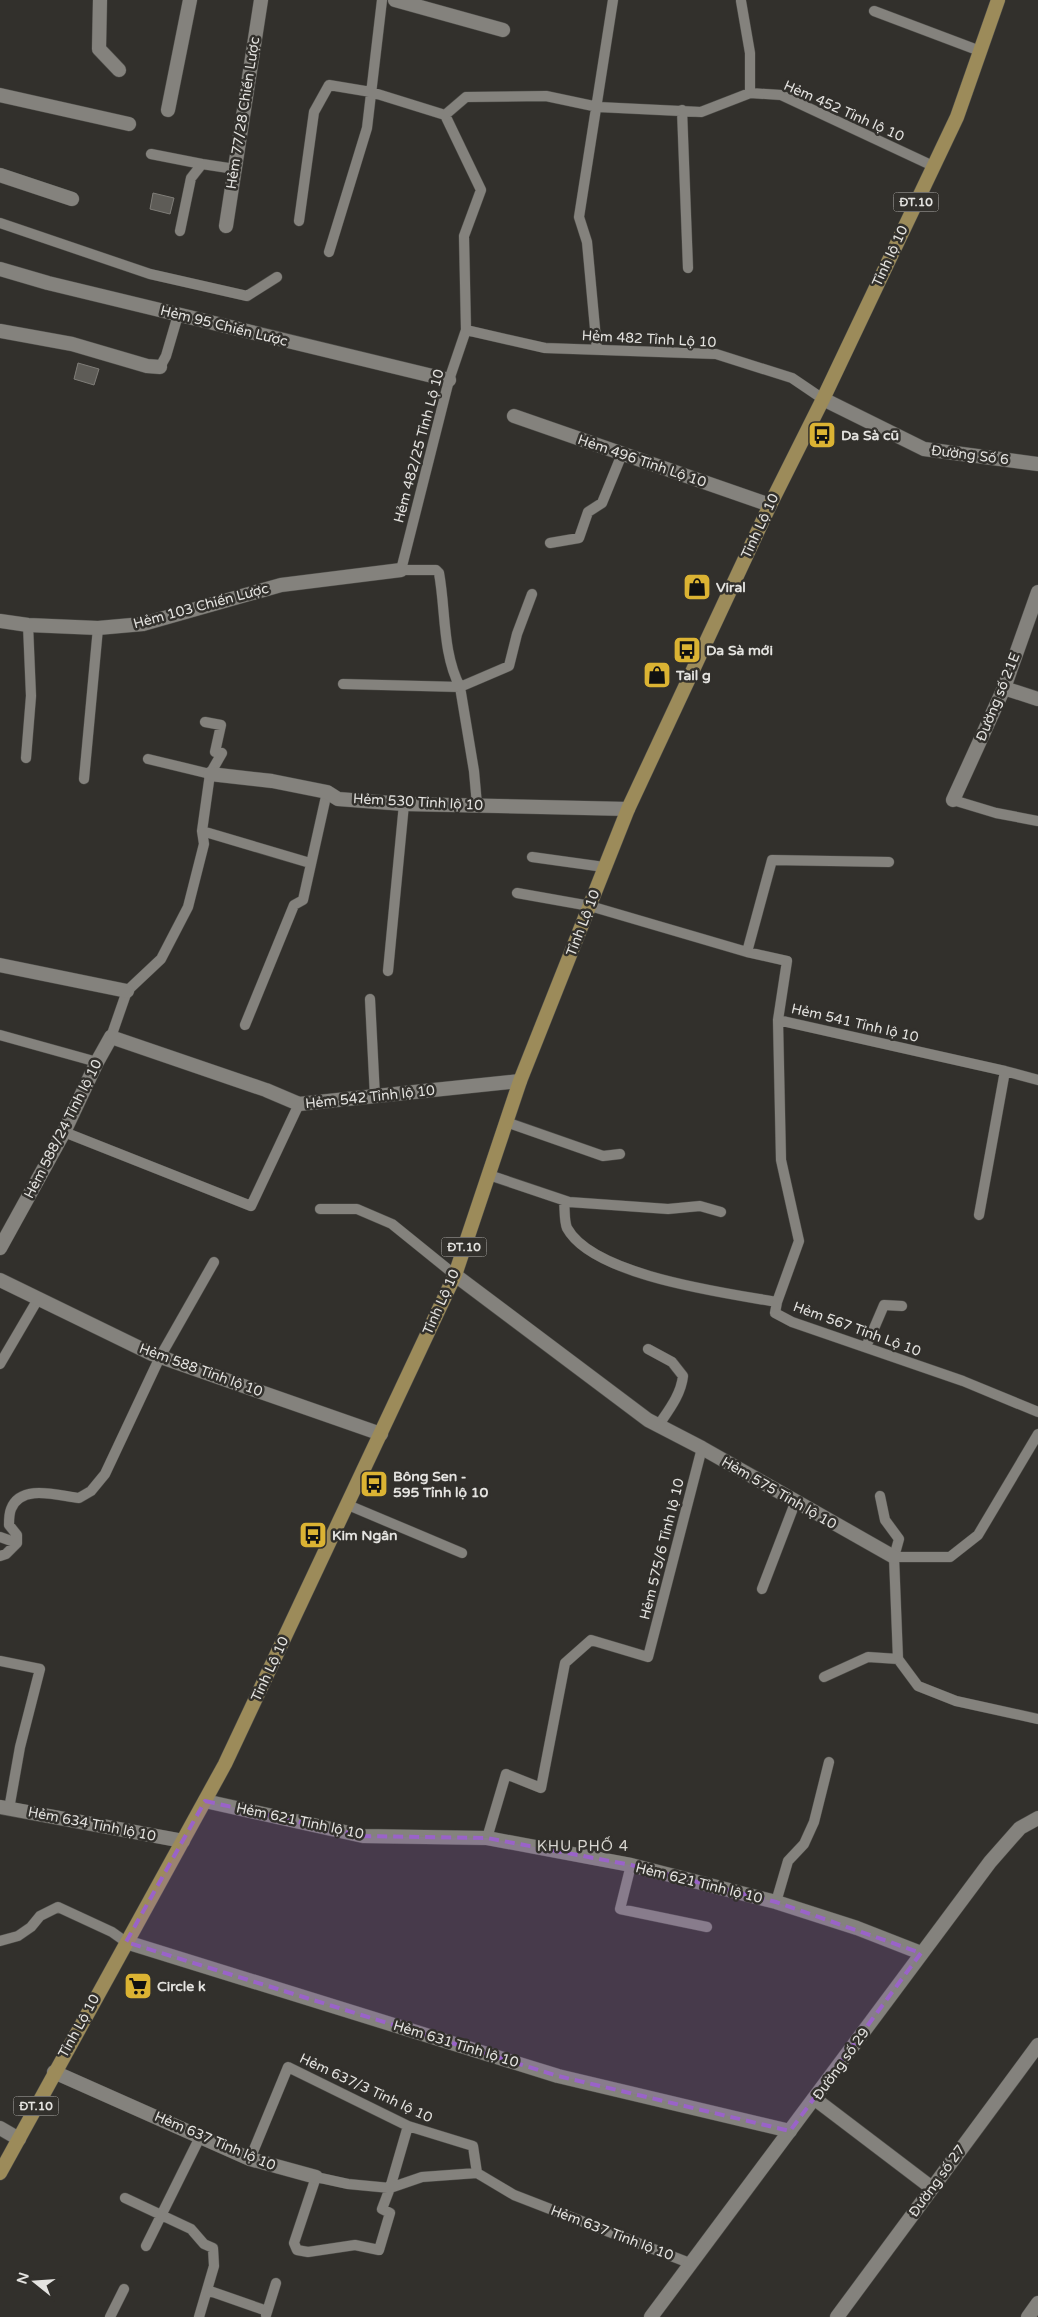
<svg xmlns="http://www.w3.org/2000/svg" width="1038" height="2317" font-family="'Varela Round',sans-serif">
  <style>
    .building { fill: #5e5c57; stroke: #7f7d78 }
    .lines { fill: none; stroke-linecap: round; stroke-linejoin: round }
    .service-casing { stroke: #4e4d49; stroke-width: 11 }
    .minor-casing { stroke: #4e4d49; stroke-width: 15 }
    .tertiary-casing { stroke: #4e4d49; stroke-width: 15 }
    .primary-casing { stroke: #4e4d49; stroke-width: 15 }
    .service { stroke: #84827d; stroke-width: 10 }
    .minor { stroke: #84827d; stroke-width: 14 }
    .tertiary { stroke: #84827d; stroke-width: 14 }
    .primary { stroke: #9c8b5a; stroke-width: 14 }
    .marked { fill: #9a63c9; fill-opacity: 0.2; stroke: #9a63c9; stroke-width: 4; stroke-dasharray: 10 6; stroke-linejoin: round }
    .labels { text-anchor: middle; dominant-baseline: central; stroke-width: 5; stroke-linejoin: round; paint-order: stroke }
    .shield { fill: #32302c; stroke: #afadaa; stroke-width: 1 }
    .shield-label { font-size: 12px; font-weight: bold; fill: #e4e3e0 }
    .street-label { font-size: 14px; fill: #e4e3e0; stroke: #32302c }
    .poi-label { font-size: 14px; font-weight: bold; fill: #e4e3e0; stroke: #32302c; text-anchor: start }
    .neighbourhood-label { font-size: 15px; letter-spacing: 1px; fill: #d8d6d0; stroke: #32302c }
  </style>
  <rect width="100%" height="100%" fill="#32302c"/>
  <path class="building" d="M153 193 174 198 170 214 150 209Z
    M78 363 99 369 94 385 74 379Z"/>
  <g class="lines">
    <defs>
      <path id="service" d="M741 1 750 53V93
        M874 11 980 51
        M682 110 688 268
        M445 115 481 190 464 236 466 330 449 380 401 570H436L439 573C446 611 442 652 460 687L474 771 477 805
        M151 154 202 164
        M299 221 314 112 329 85 371 92 445 115 466 97 546 96 598 107 701 112 750 93 781 95 933 166
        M0 223 150 274 247 296 277 277
        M180 231 191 178 202 164 235 169
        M329 252 367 128 382 0
        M466 330 545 348 716 354 792 378 823 399
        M597 350 587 242 579 217 613 0
        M160 367 166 356 178 315
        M550 543 579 538 588 512 602 503 622 454
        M343 684 460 687 509 666 517 634 532 594
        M26 758 31 696 28 625
        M148 759 210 774
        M84 779 98 628
        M953 800 996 813 1038 821
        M202 831 310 863
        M532 857 604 867
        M517 893 590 906 747 952 787 961 778 1020 1005 1071 1038 1080
        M747 952 772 860 889 862
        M388 971 404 804
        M370 999 375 1097
        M778 1020 781 1160 799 1241 777 1302 775 1313 792 1322 963 1381 1038 1412
        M245 1025 294 905 303 900 327 792
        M0 1035 97 1062
        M111 1037 127 991 161 959 188 907 204 844 202 831 210 774 222 753 215 752 221 725 205 722
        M506 1122 603 1156 620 1154
        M64 1132 251 1206 299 1104
        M489 1175 569 1202 668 1209 700 1206 721 1212
        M564 1201C565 1209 564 1221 567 1228 593 1276 726 1293 777 1302
        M320 1209H357L392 1224 455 1275
        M979 1215 1005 1071
        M866 1347 884 1305 902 1306
        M648 1349 672 1362 683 1376C681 1395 668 1411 658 1426
        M0 1364 38 1299
        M880 1496 885 1520 899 1539 894 1557 898 1659 918 1686 956 1701 1038 1719
        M348 1505 462 1553
        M0 1537 17 1543
        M0 1556 6 1554 17 1543V1535L9 1525C9 1520 9 1514 11 1509 21 1483 59 1496 79 1498L91 1491 105 1474 160 1357 214 1262
        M894 1557H950L978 1535 1038 1434
        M762 1589 795 1503
        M0 1661 40 1669 20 1747 9 1809
        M824 1677 868 1657 898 1659
        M487 1838 506 1774 541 1788 565 1663 591 1640 648 1657 702 1448
        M631 1865 620 1909 707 1927
        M776 1902 788 1861 804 1844 814 1822 829 1762
        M0 1941 18 1936 31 1927 40 1916 58 1907 112 1932 126 1942
        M408 2126 390 2188 382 2209 390 2213 379 2250 355 2245 308 2252 297 2250 294 2243 316 2177 348 2184 390 2188 422 2177 477 2173 514 2195 692 2264
        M250 2159 288 2067 408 2126 473 2146 477 2173
        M125 2198 191 2229 204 2244 213 2248 214 2266 199 2317
        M146 2246 200 2137
        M207 2290 267 2311
        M266 2315 276 2283
        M110 2317 124 2289"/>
      <path id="minor" d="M100 0 99 49 119 70
        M395 0 503 30
        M0 95 129 124
        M168 110 190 0
        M0 175 72 199
        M226 226 261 0
        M0 269 48 283 449 380
        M0 331 72 344 147 366 160 367
        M514 416 770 505
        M0 621 28 625 98 628 143 624 281 585 401 570
        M1004 688 1038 699
        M210 774 272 781 327 792 338 799 404 804 628 809
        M953 800 1004 688 1038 592
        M0 965 127 991
        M0 1248 64 1132 97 1062 111 1037 266 1090 299 1104 520 1081
        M455 1275 648 1420 702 1448 894 1557
        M0 1280 152 1354 381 1434
        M205 1801 363 1836 487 1838 631 1865 776 1902 857 1928 921 1953
        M0 1807 183 1841
        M126 1942 558 2076 790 2131
        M54 2072 250 2159 316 2177
        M815 2099 932 2188
        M0 2128 19 2139
        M837 2317 1038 2045
        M1028 2317 1038 2303"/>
      <path id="tertiary" d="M823 399 924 449 1038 464
        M651 2317 990 1862 1020 1828 1038 1818"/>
      <path id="primary" d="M0 2173 225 1764 455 1275 520 1081 628 809 770 505 823 399 957 117 998 0"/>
    </defs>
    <use href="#service" class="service-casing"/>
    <use href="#minor" class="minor-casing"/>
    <use href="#tertiary" class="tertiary-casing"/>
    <use href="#primary" class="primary-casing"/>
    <use href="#service" class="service"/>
    <use href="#minor" class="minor"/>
    <use href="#tertiary" class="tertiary"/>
    <use href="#primary" class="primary"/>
  </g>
  <path class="marked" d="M205 1801 363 1836 487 1838 631 1865 776 1902 921 1953 790 2131 558 2076 126 1942Z"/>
  <defs>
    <symbol id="bus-square" viewBox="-11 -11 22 22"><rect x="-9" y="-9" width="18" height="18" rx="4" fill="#dbb333" stroke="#32302c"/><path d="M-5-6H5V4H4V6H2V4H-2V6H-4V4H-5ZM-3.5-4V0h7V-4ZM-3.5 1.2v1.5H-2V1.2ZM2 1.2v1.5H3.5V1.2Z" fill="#111"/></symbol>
    <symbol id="shop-square" viewBox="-11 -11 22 22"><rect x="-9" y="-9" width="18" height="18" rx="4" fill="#dbb333" stroke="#32302c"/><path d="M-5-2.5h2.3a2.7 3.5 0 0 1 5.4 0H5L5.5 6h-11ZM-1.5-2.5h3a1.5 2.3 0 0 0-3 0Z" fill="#111"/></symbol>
    <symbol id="supermarket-square" viewBox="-11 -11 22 22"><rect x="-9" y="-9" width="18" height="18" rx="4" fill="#dbb333" stroke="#32302c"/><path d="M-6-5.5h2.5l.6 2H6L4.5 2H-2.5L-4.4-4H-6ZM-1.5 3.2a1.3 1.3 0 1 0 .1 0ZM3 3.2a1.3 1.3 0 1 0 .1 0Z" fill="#111"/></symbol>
  </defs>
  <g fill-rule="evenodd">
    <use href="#bus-square" x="806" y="419" width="32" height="32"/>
    <use href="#shop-square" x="681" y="571" width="32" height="32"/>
    <use href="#bus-square" x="671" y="634" width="32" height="32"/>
    <use href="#shop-square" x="641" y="659" width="32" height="32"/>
    <use href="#bus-square" x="358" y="1468" width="32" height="32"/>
    <use href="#bus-square" x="297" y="1519" width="32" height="32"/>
    <use href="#supermarket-square" x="122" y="1970" width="32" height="32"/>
  </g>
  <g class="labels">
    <g class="shield">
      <rect x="893.5" y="192.5" width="45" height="19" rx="4"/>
      <rect x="441.5" y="1237.5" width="45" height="19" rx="4"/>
      <rect x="13.5" y="2096.5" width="45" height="19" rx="4"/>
    </g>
    <g class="shield-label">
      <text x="916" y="202">ĐT.10</text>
      <text x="464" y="1247">ĐT.10</text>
      <text x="36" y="2106">ĐT.10</text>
    </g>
    <g class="street-label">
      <text transform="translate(844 111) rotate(24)">Hẻm 452 Tỉnh lộ 10</text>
      <text transform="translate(243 113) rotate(-81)">Hẻm 77/28 Chiến Lược</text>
      <text transform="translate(890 256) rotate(-65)">Tỉnh lộ 10</text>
      <text transform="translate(224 326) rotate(14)">Hẻm 95 Chiến Lược</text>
      <text transform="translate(649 339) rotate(3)">Hẻm 482 Tỉnh Lộ 10</text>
      <text transform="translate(419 446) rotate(-75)">Hẻm 482/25 Tỉnh Lộ 10</text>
      <text transform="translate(970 455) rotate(7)">Đường Số 6</text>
      <text transform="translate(642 461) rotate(19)">Hẻm 496 Tỉnh Lộ 10</text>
      <text transform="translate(760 526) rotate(-65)">Tỉnh Lộ 10</text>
      <text transform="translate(201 606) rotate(-15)">Hẻm 103 Chiến Lược</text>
      <text transform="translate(998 697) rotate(-68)">Đường số 21E</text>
      <text transform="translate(418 802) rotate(3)">Hẻm 530 Tỉnh lộ 10</text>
      <text transform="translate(583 923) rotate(-69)">Tỉnh Lộ 10</text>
      <text transform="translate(855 1023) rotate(13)">Hẻm 541 Tỉnh lộ 10</text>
      <text transform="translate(370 1097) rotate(-6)">Hẻm 542 Tỉnh lộ 10</text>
      <text transform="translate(63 1129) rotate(-63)">Hẻm 588/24 Tỉnh lộ 10</text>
      <text transform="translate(441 1302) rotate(-66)">Tỉnh Lộ 10</text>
      <text transform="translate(857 1329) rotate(20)">Hẻm 567 Tỉnh Lộ 10</text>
      <text transform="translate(201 1370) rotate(20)">Hẻm 588 Tỉnh lộ 10</text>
      <text transform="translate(779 1493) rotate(30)">Hẻm 575 Tỉnh lộ 10</text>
      <text transform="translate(662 1549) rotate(-76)">Hẻm 575/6 Tỉnh lộ 10</text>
      <text transform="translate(270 1669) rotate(-65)">Tỉnh Lộ 10</text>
      <text transform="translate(300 1821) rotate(12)">Hẻm 621 Tỉnh lộ 10</text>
      <text transform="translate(92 1824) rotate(11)">Hẻm 634 Tỉnh lộ 10</text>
      <text transform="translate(699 1883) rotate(14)">Hẻm 621 Tỉnh lộ 10</text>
      <text transform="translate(79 2026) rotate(-61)">Tỉnh Lộ 10</text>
      <text transform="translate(456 2044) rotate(17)">Hẻm 631 Tỉnh lộ 10</text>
      <text transform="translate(841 2064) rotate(-54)">Đường số 29</text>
      <text transform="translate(366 2088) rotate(25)">Hẻm 637/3 Tỉnh lộ 10</text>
      <text transform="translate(215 2141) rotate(23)">Hẻm 637 Tỉnh lộ 10</text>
      <text transform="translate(937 2181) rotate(-54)">Đường số 27</text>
      <text transform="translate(612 2233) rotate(21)">Hẻm 637 Tỉnh lộ 10</text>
    </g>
    <g class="poi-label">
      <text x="841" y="435">Da Sà cũ</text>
      <text x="716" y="587">Viral</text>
      <text x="706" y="650">Da Sà mới</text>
      <text x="676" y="675">Tail g</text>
      <text x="393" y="1476">Bông Sen -<tspan x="393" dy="16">595 Tỉnh lộ 10</tspan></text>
      <text x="332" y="1535">Kim Ngân</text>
      <text x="157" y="1986">Circle k</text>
    </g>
    <g class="neighbourhood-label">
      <text x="583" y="1846">KHU PHỐ 4</text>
    </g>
  </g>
  <g transform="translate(35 2282) rotate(287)" stroke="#32302c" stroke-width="4" paint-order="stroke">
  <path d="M0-4L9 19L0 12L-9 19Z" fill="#e4e3e0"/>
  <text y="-8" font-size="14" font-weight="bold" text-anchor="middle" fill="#e4e3e0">N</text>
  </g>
</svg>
